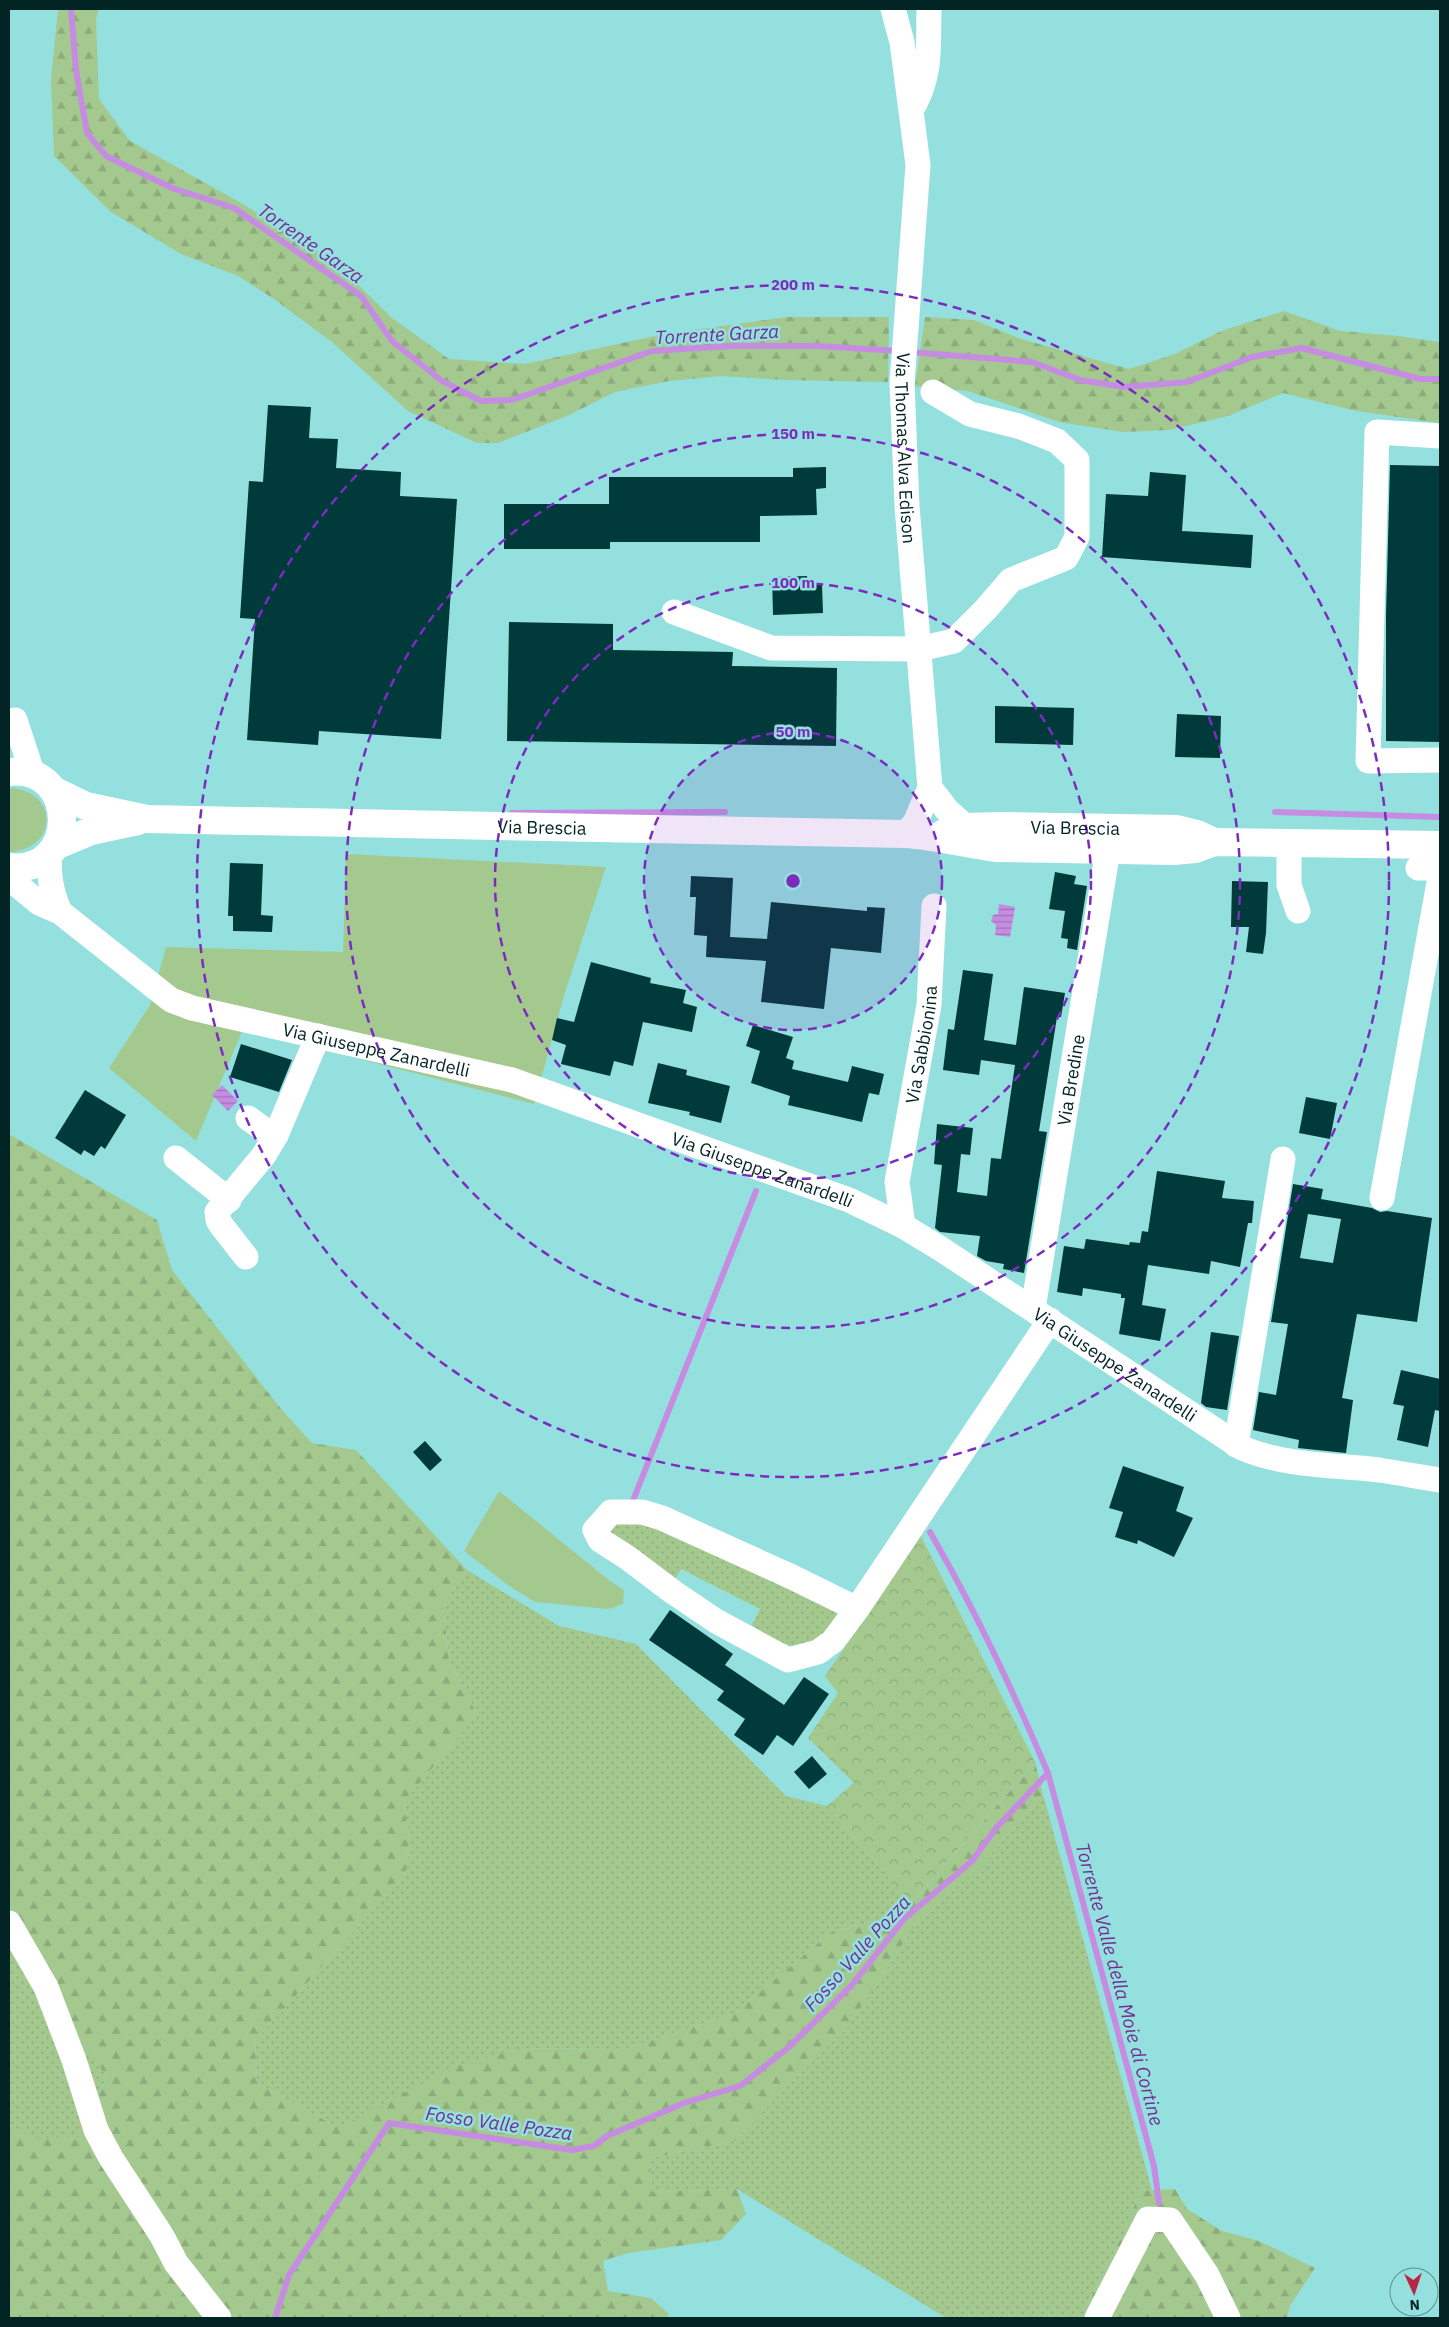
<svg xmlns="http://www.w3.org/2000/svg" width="1449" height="2327" font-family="'IBM Plex Sans',sans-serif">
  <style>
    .grass { fill: url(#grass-dots) }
    .forest { fill: url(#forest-firs) }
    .park { fill: url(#park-crowns) }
    .garden { fill: #a4c98f }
    .water { fill: url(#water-rules) }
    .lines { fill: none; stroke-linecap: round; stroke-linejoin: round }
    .stream { stroke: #c68ce1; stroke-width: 6 }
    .building { fill: #013a3a; fill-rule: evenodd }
    .minor { stroke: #fff; stroke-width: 25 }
    .major { stroke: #fff; stroke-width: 28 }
    .ring { fill: none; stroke: #7b2cbf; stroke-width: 2.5; stroke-dasharray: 9 6 }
    .labels { text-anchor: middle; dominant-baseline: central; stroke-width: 5; stroke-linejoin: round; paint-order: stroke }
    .street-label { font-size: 18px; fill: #032424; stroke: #93e0df }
    .water-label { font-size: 19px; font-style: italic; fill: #752d91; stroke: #93e0df }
    .centre { fill: #7b2cbf; stroke: #93e0df; stroke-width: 2.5 }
    .ring-label { font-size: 15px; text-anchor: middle; font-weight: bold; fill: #7b2cbf; stroke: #93e0df; stroke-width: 5; stroke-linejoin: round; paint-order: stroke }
  </style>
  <defs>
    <pattern id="grass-dots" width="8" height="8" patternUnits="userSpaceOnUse" patternTransform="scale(1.25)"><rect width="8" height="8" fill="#a4c98f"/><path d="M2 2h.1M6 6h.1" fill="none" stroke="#8cac7b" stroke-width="1.8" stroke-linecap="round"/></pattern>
    <pattern id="forest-firs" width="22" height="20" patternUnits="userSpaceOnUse" patternTransform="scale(1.25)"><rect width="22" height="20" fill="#a4c98f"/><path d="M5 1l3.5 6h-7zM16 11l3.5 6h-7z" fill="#8cac7b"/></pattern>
    <pattern id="park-crowns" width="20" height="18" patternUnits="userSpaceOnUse" patternTransform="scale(1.25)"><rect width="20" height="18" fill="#a4c98f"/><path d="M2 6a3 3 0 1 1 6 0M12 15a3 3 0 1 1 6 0" fill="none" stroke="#8cac7b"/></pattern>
    <pattern id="water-rules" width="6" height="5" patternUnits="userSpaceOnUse" patternTransform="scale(1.25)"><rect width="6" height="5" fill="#c68ce1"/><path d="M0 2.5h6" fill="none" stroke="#9f72b6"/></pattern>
  </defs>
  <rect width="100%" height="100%" fill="#93e0df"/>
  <path class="grass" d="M626 1518 712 1547 840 1614 838 1625 807 1649C788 1646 766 1638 752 1625L760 1609 681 1569 672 1584 606 1534 607 1522Z
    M467 1570 559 1626 636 1644 786 1796 827 1806 911 1903 901 1915 833 1931 733 2014 625 2049 523 2048 339 2128 257 2083 255 2041 406 1873 409 1840 404 1802 477 1714 449 1660 443 1605Z
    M1043 1794 1152 2190 1140 2191 1125 2230 1081 2318H946L737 2189 652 2192 650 2158 735 2141 792 2081 848 2027 916 1924 983 1863Z
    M9 1903 76 2034 107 2076 80 2137 38 2139 9 2125Z"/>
  <path class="forest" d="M58 9H99L96 19 99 99 130 141 243 204 334 261 392 318 449 359 525 364 664 334 787 317H889L888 382 785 380 722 376 669 381 615 392 567 416 498 443H477L408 411 333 343 274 299 238 276 181 254 111 212 54 156 51 80Z
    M1284 311 1340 331 1398 336 1440 342V423L1356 411 1283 393 1228 416 1169 430 1123 432 1059 422 968 391 915 386 925 317 974 320 1021 339 1129 369 1175 354 1221 331Z
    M9 1134 157 1220 172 1270 281 1409 312 1443 356 1450 467 1570 443 1605 449 1660 477 1714 404 1802 409 1840 406 1873 255 2041 257 2083 339 2128 451 2067 523 2048 625 2049 733 2014 833 1931 901 1915 1035 1762 1043 1794 983 1863 916 1924 848 2027 792 2081 735 2141 650 2158 652 2192 737 2189 746 2214 721 2240 628 2253 603 2261 608 2291 651 2298 669 2314 667 2318H9V2125L38 2138 80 2137 107 2077 76 2034 9 1903Z
    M1175 2189 1187 2209 1222 2231 1259 2241 1315 2268 1290 2306 1287 2318H1081L1125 2230 1140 2191Z"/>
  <path class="park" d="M921 1536 1035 1762 911 1903 827 1806 854 1783 808 1738 838 1693 825 1676Z"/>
  <path class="garden" d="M13 788C59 794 57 848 11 852L9 851V789Z
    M346 854 606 867 565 992 534 1104 243 1029 196 1141 109 1068 150 1005 166 947 343 952Z
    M499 1491 610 1581 624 1590 623 1604 608 1609 535 1602 509 1586 464 1551Z"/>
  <path class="water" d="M999 904 1015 907 1010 937 995 935 996 925 991 921 993 915 998 914Z
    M222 1085 238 1101 228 1111 212 1095Z"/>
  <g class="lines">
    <path class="stream" d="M71 9 76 70 87 133 106 156 172 188 234 208 361 296 392 341 442 381 481 401 512 400 652 351 732 346H816L900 351
      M910 352 1032 362 1080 380 1124 387 1187 382 1252 357 1302 348 1420 379H1440
      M1275 812 1440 817
      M512 813 725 812
      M632 1503 756 1191
      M1048 1773 1154 2166 1159 2203
      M275 2318 289 2275 389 2123 572 2150 594 2146 607 2136 684 2103 740 2086 789 2047 851 1986 904 1919 972 1861 996 1828 1048 1773C1013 1690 975 1610 930 1532"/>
  </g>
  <path class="building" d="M268 405 311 407 309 438 338 439 336 468 401 472 400 496 457 499 441 739 319 731 318 745 247 740 255 619 240 618 249 481 263 482Z
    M1390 465 1440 466V742L1386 741V615Z
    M826 467V488L816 489 817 515 760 516V542H610V549H504V504H609V477H793V468Z
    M1150 472 1186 475 1182 531 1253 535 1251 568 1102 557 1106 494 1148 496Z
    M807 576 808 585H822L823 613 773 615 772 577Z
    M509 622 613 624V650L733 652 732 666 837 668 836 746 507 741Z
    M995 706 1074 708 1073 745 995 743Z
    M1177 714 1221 716 1220 758 1175 757Z
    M230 863 263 864 261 915 273 916 272 932 233 931V916H228Z
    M1055 872 1076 876 1074 884 1087 886 1077 950 1067 948 1068 939 1061 938 1065 911 1049 909Z
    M691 876 733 878 730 937 767 939 771 902 867 911V907L885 908 881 953 831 948 824 1009 761 1002 766 961 706 957 707 936 694 935 696 897H690Z
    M1232 881 1268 882 1266 933 1263 954 1246 952 1249 927H1231Z
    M591 962 651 978 650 983 686 990 683 1003 697 1007 692 1032 643 1022 633 1066 614 1061 610 1076 561 1064 566 1045 552 1040 557 1018 574 1022Z
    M963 970 993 974 984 1040 1016 1045 1024 987 1065 993 1061 1017H1057L1039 1131 1047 1132 1024 1273 1003 1269 1004 1264 986 1261 977 1256 980 1236 940 1232 935 1228 942 1165 934 1164 937 1124 973 1128 970 1155 961 1154 957 1192 987 1196 991 1158 1001 1159 1015 1065 981 1060 979 1075 943 1070 948 1029 954 1030Z
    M753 1025 793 1037 786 1058 794 1061 792 1069 848 1082 852 1066 884 1074 879 1095 869 1093 862 1122 788 1105 790 1096 751 1083 760 1051 746 1046Z
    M241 1044 292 1060 279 1092 230 1077Z
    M658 1063 687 1070 686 1075 730 1086 721 1123 689 1115 690 1112 648 1103Z
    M85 1090 126 1115 105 1149 101 1146 94 1156 84 1150 81 1155 55 1138Z
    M1306 1097 1337 1103 1330 1139 1299 1133Z
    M1157 1171 1225 1181 1222 1198 1254 1201 1252 1223H1248L1240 1267 1211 1261 1209 1274 1148 1265 1142 1305 1166 1309 1160 1341 1119 1334 1125 1298H1121V1294L1083 1288 1082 1296 1057 1292 1064 1246 1084 1249 1086 1239 1129 1245 1130 1242 1140 1243 1142 1231 1148 1232Z
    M1293 1184 1323 1189 1321 1199 1372 1208 1380 1212 1387 1211 1432 1218 1417 1322 1357 1314 1342 1398 1353 1400 1346 1453 1298 1448 1299 1440 1253 1430 1259 1392 1276 1395 1288 1324 1271 1322ZM1308 1214 1341 1219 1333 1263 1300 1258Z
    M1211 1332 1239 1336 1227 1410 1206 1407 1201 1403Z
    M1401 1370 1440 1379V1411L1435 1410 1428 1447 1397 1440 1404 1406 1393 1404Z
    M425 1441 442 1460 430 1471 413 1452Z
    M1123 1466 1184 1487 1176 1511 1193 1518 1174 1557 1138 1540 1137 1544 1115 1537 1123 1512 1109 1508Z
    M670 1610 733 1654 725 1665 784 1705 804 1677 829 1694 793 1746 777 1735 763 1755 734 1735 745 1719 717 1700 724 1691 649 1640Z
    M812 1756 827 1774 809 1789 794 1772Z"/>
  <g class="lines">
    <g class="minor">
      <path id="s1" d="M893 9 902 42 918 165 902 383 907 506 930 788 915 823 905 834"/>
      <path d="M912 109C932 75 928 46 929 9"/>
      <path d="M1440 436 1377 432 1368 761 1440 760"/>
      <path d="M674 612 771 648 919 649 954 641 986 609 1011 580 1066 558 1077 537V460L1057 441 1018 426 970 414 933 392"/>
      <path d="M15 720 33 775"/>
      <path d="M930 788 947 810 966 827"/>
      <path d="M1289 843V885L1298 911"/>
      <path d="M50 852C48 875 51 891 60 912"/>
      <path d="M1418 868H1440"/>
      <path id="s2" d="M9 878 39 903 60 912 171 1000 192 1008 512 1080 849 1200 903 1226 941 1249 1242 1448C1285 1466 1333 1465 1379 1470 1399 1473 1420 1477 1440 1480"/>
      <path d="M248 1118 266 1131 276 1135"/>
      <path d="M176 1158 229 1200"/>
      <path d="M1382 1198 1440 877"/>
      <path id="s3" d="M903 1226 897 1182 929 1005 934 906"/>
      <path d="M246 1257 221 1225 218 1220 217 1212 264 1155 276 1135 318 1036"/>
      <path id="s4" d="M1033 1309 1108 850"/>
      <path d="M1236 1445 1283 1159"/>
      <path d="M857 1609 792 1577 662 1518 642 1512H611L595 1530 600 1540 628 1558 673 1592 716 1621 788 1660 818 1652 833 1641 857 1609 1050 1320"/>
      <path d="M9 1923 46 1987 74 2060 96 2130 111 2158 162 2236 176 2263 219 2318"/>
      <path d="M1097 2318 1148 2219 1170 2220 1207 2275 1228 2318"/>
    </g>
    <g class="major">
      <path d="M9 772C79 764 80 875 9 867"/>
      <path id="s5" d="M53 790 86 806 147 819 905 834C937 836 966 844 997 848L1174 851 1195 849 1214 842 1440 845"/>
      <path id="s6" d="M944 833 966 827 1001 826 1177 829 1197 834 1214 842"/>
      <path d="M55 846 91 831 138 821"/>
    </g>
  </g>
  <circle cx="793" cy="881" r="149" fill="#7b2cbf" fill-opacity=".12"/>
  <g class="ring">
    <circle cx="793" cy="881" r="149"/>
    <circle cx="793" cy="881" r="298"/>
    <circle cx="793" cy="881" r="447"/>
    <circle cx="793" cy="881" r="596"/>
  </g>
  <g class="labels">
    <g class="street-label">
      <text stroke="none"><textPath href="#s1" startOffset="442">Via Thomas Alva Edison</textPath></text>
      <text stroke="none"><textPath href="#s5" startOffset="494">Via Brescia</textPath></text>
      <text stroke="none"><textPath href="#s6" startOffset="132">Via Brescia</textPath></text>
      <text stroke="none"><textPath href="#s3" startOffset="184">Via Sabbionina</textPath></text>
      <text stroke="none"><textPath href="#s2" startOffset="415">Via Giuseppe Zanardelli</textPath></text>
      <text stroke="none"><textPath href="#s4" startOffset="232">Via Bredine</textPath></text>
      <text stroke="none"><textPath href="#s2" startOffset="820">Via Giuseppe Zanardelli</textPath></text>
      <text stroke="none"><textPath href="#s2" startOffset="1225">Via Giuseppe Zanardelli</textPath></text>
    </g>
    <g class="water-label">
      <text transform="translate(311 243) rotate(35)">Torrente Garza</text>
      <text transform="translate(717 334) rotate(-3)">Torrente Garza</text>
      <text transform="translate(857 1953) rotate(-48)">Fosso Valle Pozza</text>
      <text transform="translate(1120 1984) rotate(75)">Torrente Valle della Moie di Cortine</text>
      <text transform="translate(499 2123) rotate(8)">Fosso Valle Pozza</text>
    </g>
  </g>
  <circle cx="793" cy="881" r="8" class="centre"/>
  <g class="ring-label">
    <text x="793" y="290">200 m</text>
    <text x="793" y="439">150 m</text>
    <text x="793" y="588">100 m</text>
    <text x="793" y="737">50 m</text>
  </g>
  <rect width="1449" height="2327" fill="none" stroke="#032424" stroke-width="20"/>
  <g transform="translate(1414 2292) rotate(177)"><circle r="24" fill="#93e0df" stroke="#599594"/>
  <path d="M0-4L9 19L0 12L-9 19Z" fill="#b82646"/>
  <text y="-8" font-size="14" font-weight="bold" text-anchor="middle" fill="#032424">N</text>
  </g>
</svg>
